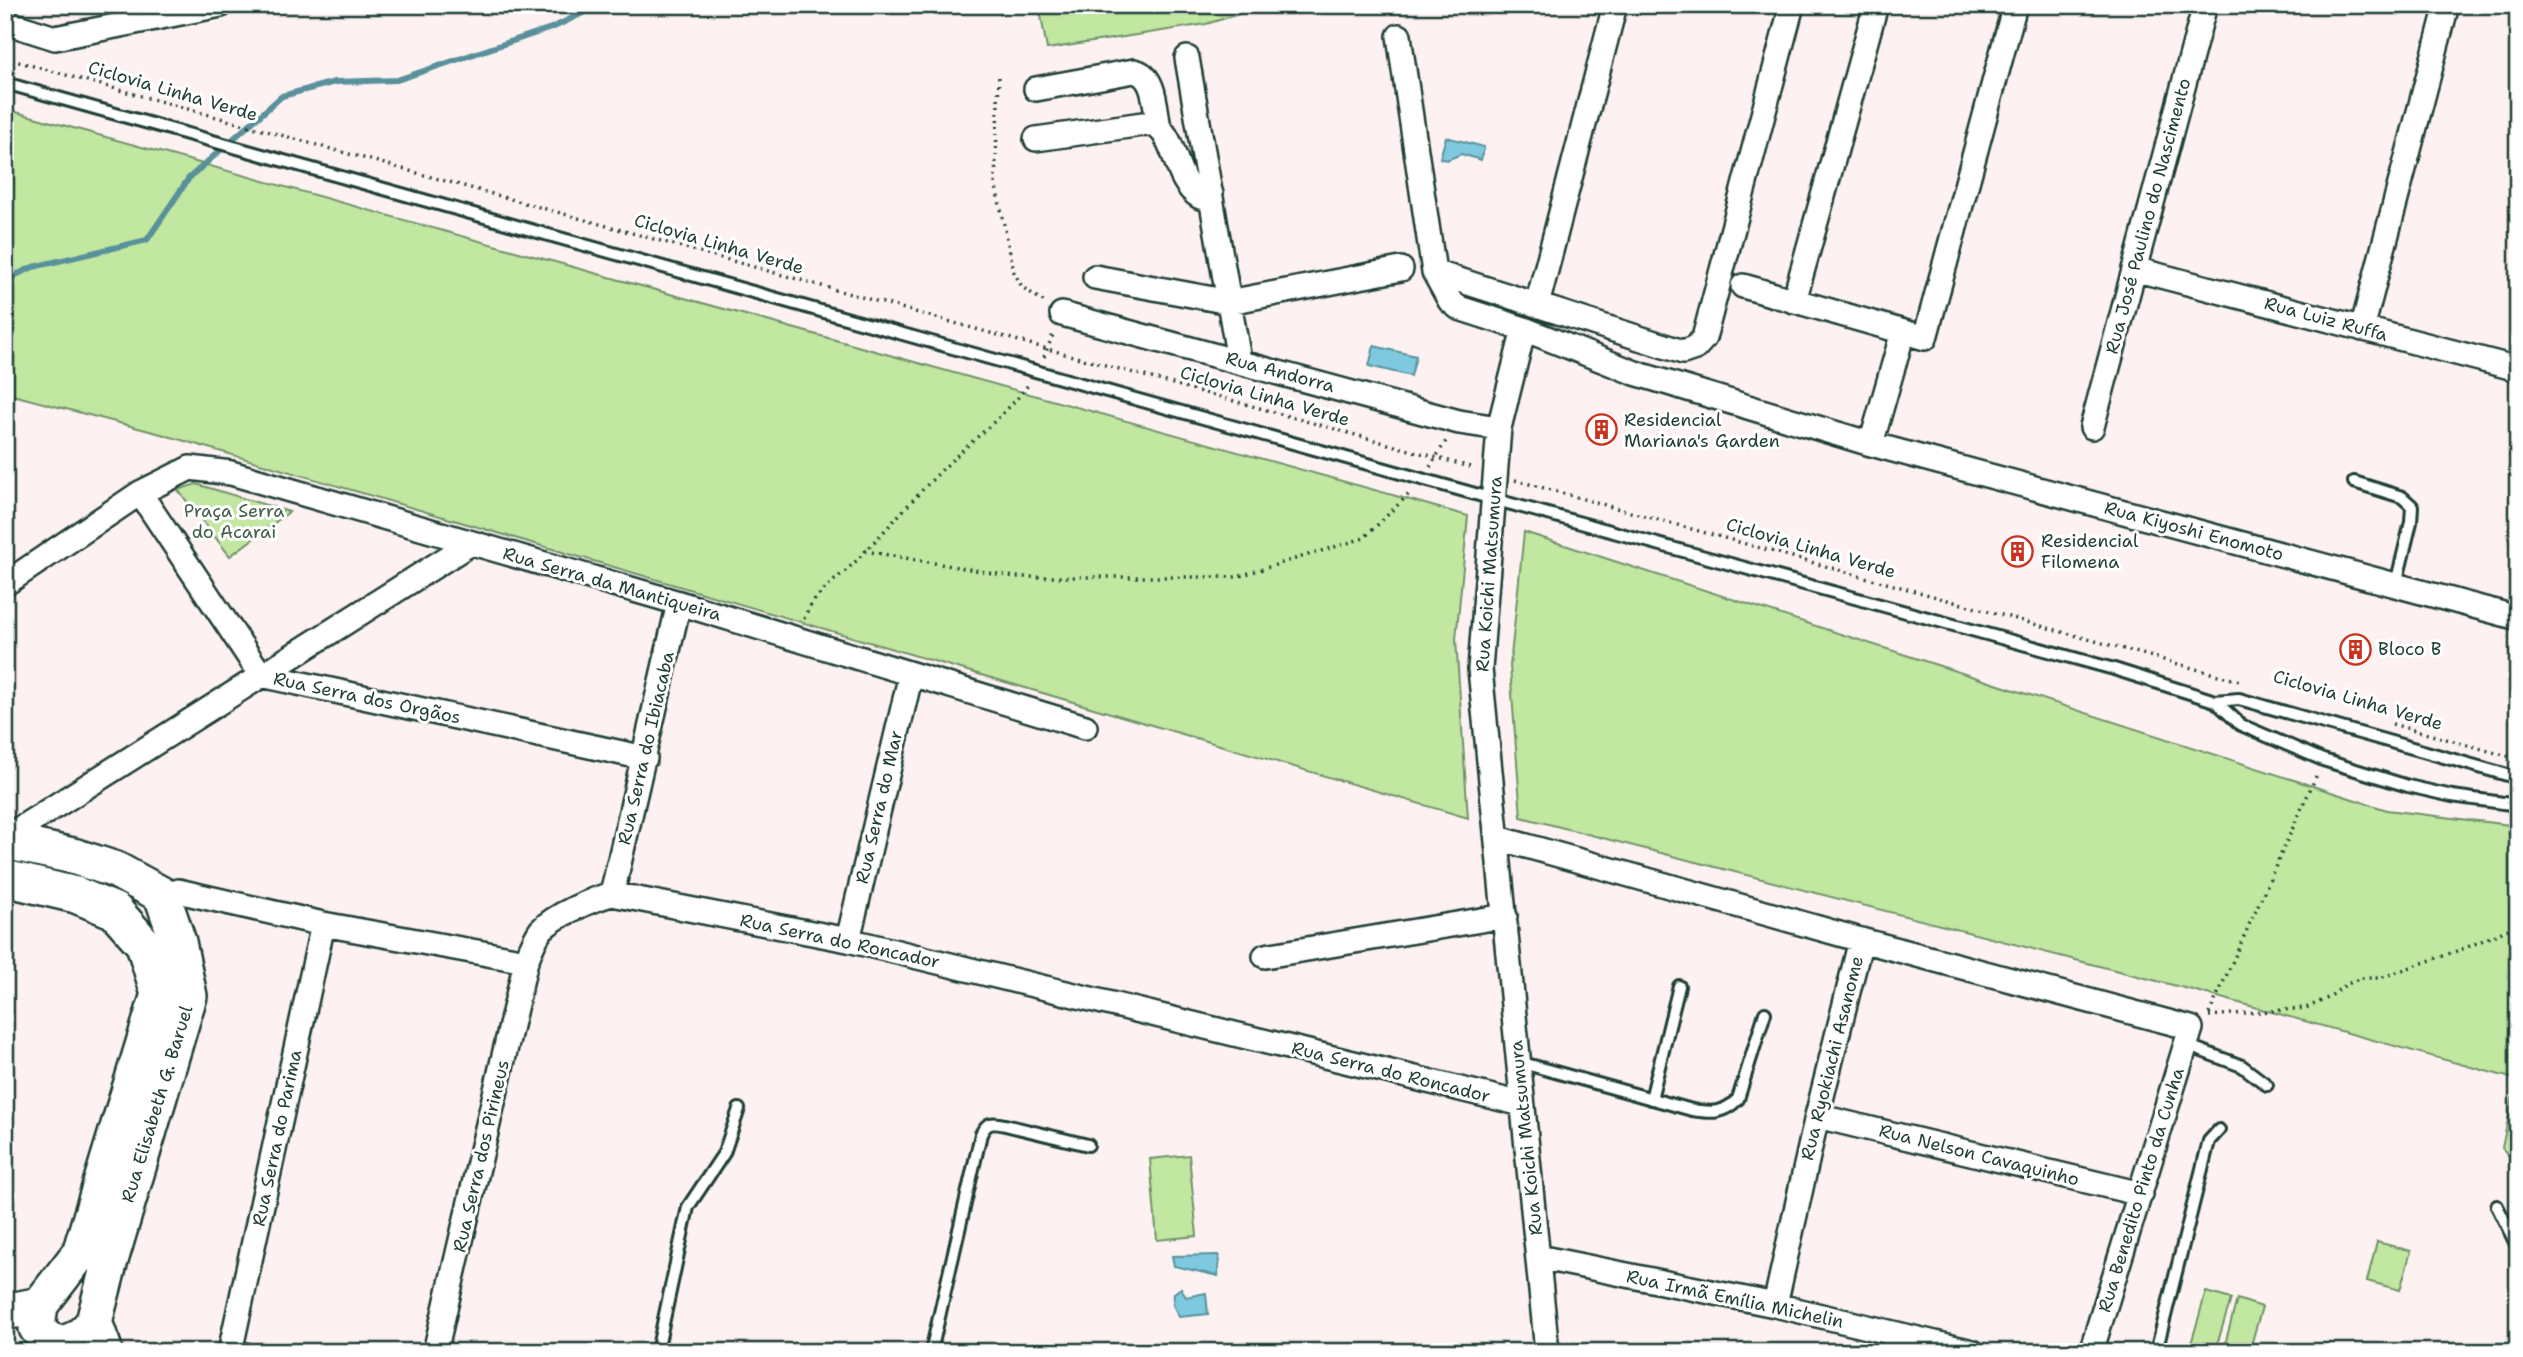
<svg xmlns="http://www.w3.org/2000/svg" width="2523" height="1357" font-family="'Shantell Sans',sans-serif">
  <style>
    .green { fill: #c2e7a1; stroke: #70926a; stroke-width: 2 }
    .water { fill: #7ec9df; stroke: #58919b; stroke-width: 2 }
    .lines { fill: none; stroke-linecap: round; stroke-linejoin: round }
    .stream { stroke: #58919b; stroke-width: 6 }
    .service-casing { stroke: #1f3d34; stroke-width: 16 }
    .minor-casing { stroke: #1f3d34; stroke-width: 28 }
    .primary-casing { stroke: #1f3d34; stroke-width: 40 }
    .path { stroke: #1f3d34; stroke-width: 3.5; stroke-dasharray: 2 5; stroke-linecap: butt }
    .service { stroke: #fff; stroke-width: 10 }
    .minor { stroke: #fff; stroke-width: 23 }
    .primary { stroke: #fff; stroke-width: 35 }
    .labels { text-anchor: middle; dominant-baseline: central; stroke-width: 6; stroke-linejoin: round; paint-order: stroke }
    .street-label { font-size: 18px; fill: #1f3d34; stroke: #fff }
    .poi-label { font-size: 18px; fill: #1f3d34; stroke: #fff; text-anchor: start }
    .park-label { font-size: 18px; fill: #405f4a; stroke: #fff }
  </style>
  <rect width="100%" height="100%" fill="#fdf1f1"/>
  <filter id="ink" filterUnits="userSpaceOnUse"><feTurbulence type="fractalNoise" baseFrequency=".0143" numOctaves="2"/><feDisplacementMap in="SourceGraphic" scale="14" xChannelSelector="R" yChannelSelector="G"/><feConvolveMatrix kernelMatrix="1 2 1 2 8 2 1 2 1" color-interpolation-filters="sRGB"/></filter>
  <g filter="url(#ink)">
    <path class="green" d="M1039 5H1269L1206 24 1047 49Z
      M5 109 1468 516 1456 639 1468 818 161 434 5 393Z
      M196 484 289 512 230 556 178 490Z
      M1524 532 2387 810 2518 826V1080L2196 991 1521 817 1510 666Z
      M2513 1096 2518 1098V1166L2502 1148Z
      M1189 1155 1197 1236 1157 1240 1150 1159Z
      M2377 1242 2411 1251 2400 1290 2367 1281Z
      M2206 1292 2231 1299 2215 1351 2191 1344Z
      M2237 1299 2262 1307 2249 1352H2223Z"/>
    <path class="water" d="M1446 137 1484 147 1481 160 1461 154 1447 160 1440 158Z
      M1374 346 1416 356 1411 376 1369 366Z
      M1219 1255 1218 1276 1174 1266 1172 1256Z
      M1181 1288 1186 1297 1206 1293 1208 1314 1179 1317 1173 1305 1174 1293Z"/>
    <g class="lines">
      <path class="stream" d="M5 280 33 267 147 240 189 178 282 96 335 82 397 80 554 27 599 5"/>
      <defs>
        <path id="service" d="M5 83 1493 499 2114 669 2215 701 2239 699 2518 778
          M2354 482 2402 497 2412 506 2411 522 2396 584
          M2215 701 2241 725 2323 760 2408 786 2452 796 2518 805
          M2186 1045 2242 1066 2267 1085
          M1519 1062 1692 1110C1712 1113 1723 1114 1738 1099L1765 1013
          M1651 1099 1679 986
          M2497 1206 2518 1248
          M231 1345 256 1352
          M657 1352 688 1207 724 1153 739 1109
          M931 1352 981 1134C987 1122 992 1122 1005 1125L1088 1145
          M2156 1352 2209 1141 2219 1130"/>
        <path id="minor" d="M5 22 55 38 221 5
          M1399 36 1434 272 1450 301 1459 308 1524 329 1635 373 1871 444 2518 618
          M1187 58 1239 360
          M1036 89 1134 71C1156 75 1155 109 1159 128
          M1036 139 1143 124C1148 124 1154 124 1159 128 1177 143 1175 182 1200 197L1211 194
          M2134 269 2518 369
          M1434 272 1683 352 1695 348 1704 338 1792 5
          M1095 277 1229 302 1401 269
          M1743 286 1925 338 2015 5
          M1794 301 1876 5
          M1537 305 1615 5
          M1062 314 1459 422 1499 428
          M1524 329 1499 428 1480 669 1547 1352
          M2362 329 2447 5
          M2092 427 2205 5
          M1871 444 1903 332
          M140 493 261 675 645 758
          M5 584 140 493 190 468 231 473 679 603 1085 727
          M5 838 471 543
          M1498 838 1861 940 2191 1028 2091 1352
          M178 891 323 924 526 961
          M612 894 679 603
          M848 940 911 674
          M1265 956 1505 916
          M1817 1116 2141 1194
          M1538 1257 1775 1305 1973 1352
          M1775 1305 1817 1116 1861 940
          M230 1352 323 924
          M435 1352 526 961C530 951 535 938 541 930 555 915 593 899 612 894L848 940 1522 1104"/>
        <path id="primary" d="M5 841 73 856 116 870 162 895 178 942 189 996 109 1264 94 1322 105 1352
          M5 878 76 895 115 911 144 944 159 994 80 1253 40 1305 37 1328C56 1354 77 1343 94 1322
          M5 1312 40 1305"/>
      </defs>
      <use href="#service" class="service-casing"/>
      <use href="#minor" class="minor-casing"/>
      <use href="#primary" class="primary-casing"/>
      <path class="path" d="M5 58 1474 468
        M999 77 995 182 1014 272 1022 287 1046 303
        M1044 357 1054 332
        M1430 467 1446 441
        M1515 480 2243 682
        M865 551 1015 577H1236L1364 538 1410 493
        M804 619C813 593 840 578 858 559 888 528 916 495 947 465 974 438 1005 416 1028 385
        M2392 724 2518 759
        M2209 1014 2318 772
        M2209 1016 2306 1008 2328 998 2345 985 2361 978H2380L2465 948 2518 925"/>
      <use href="#service" class="service"/>
      <use href="#minor" class="minor"/>
      <use href="#primary" class="primary"/>
    </g>
  </g>
  <defs>
    <symbol id="building-ring" viewBox="-11 -11 22 22"><circle r="9.5" fill="#fff" stroke="#c8321e" stroke-width="1.5"/><path d="M-4-6H4V6H1V3H-1V6H-4ZM-2.5-4.3h1.7v1.8h-1.7ZM.8-4.3h1.7v1.8H.8ZM-2.5-1h1.7V.8h-1.7ZM.8-1h1.7V.8H.8Z" fill="#c8321e"/></symbol>
  </defs>
  <g fill-rule="evenodd">
    <use href="#building-ring" x="1584" y="412" width="35" height="35"/>
    <use href="#building-ring" x="2000" y="534" width="35" height="35"/>
    <use href="#building-ring" x="2338" y="632" width="35" height="35"/>
  </g>
  <g class="labels">
    <g class="street-label">
      <text transform="translate(173 91) rotate(16)">Ciclovia Linha Verde</text>
      <text transform="translate(2148 216) rotate(-75)">Rua José Paulino do Nascimento</text>
      <text transform="translate(719 244) rotate(16)">Ciclovia Linha Verde</text>
      <text transform="translate(2326 319) rotate(15)">Rua Luiz Ruffa</text>
      <text transform="translate(1280 372) rotate(15)">Rua Andorra</text>
      <text transform="translate(1265 396) rotate(16)">Ciclovia Linha Verde</text>
      <text transform="translate(2194 531) rotate(15)">Rua Kiyoshi Enomoto</text>
      <text transform="translate(1811 548) rotate(16)">Ciclovia Linha Verde</text>
      <text transform="translate(1489 574) rotate(-86)">Rua Koichi Matsumura</text>
      <text transform="translate(612 584) rotate(16)">Rua Serra da Mantiqueira</text>
      <text transform="translate(367 698) rotate(12)">Rua Serra dos Orgãos</text>
      <text transform="translate(2358 700) rotate(16)">Ciclovia Linha Verde</text>
      <text transform="translate(646 748) rotate(-77)">Rua Serra do Ibiacaba</text>
      <text transform="translate(879 807) rotate(-77)">Rua Serra do Mar</text>
      <text transform="translate(840 941) rotate(12)">Rua Serra do Roncador</text>
      <text transform="translate(1832 1058) rotate(-76)">Rua Ryokiachi Asanome</text>
      <text transform="translate(1391 1072) rotate(14)">Rua Serra do Roncador</text>
      <text transform="translate(157 1104) rotate(-73)">Rua Elisabeth G. Baruel</text>
      <text transform="translate(277 1138) rotate(-78)">Rua Serra do Parima</text>
      <text transform="translate(1526 1138) rotate(-96)">Rua Koichi Matsumura</text>
      <text transform="translate(1979 1155) rotate(14)">Rua Nelson Cavaquinho</text>
      <text transform="translate(481 1156) rotate(-77)">Rua Serra dos Pirineus</text>
      <text transform="translate(2141 1190) rotate(-73)">Rua Benedito Pinto da Cunha</text>
      <text transform="translate(1735 1299) rotate(12)">Rua Irmã Emília Michelin</text>
    </g>
    <g class="poi-label">
      <text x="1624" y="420">Residencial<tspan x="1624" dy="21">Mariana's Garden</tspan></text>
      <text x="2041" y="541">Residencial<tspan x="2041" dy="21">Filomena</tspan></text>
      <text x="2378" y="649">Bloco B</text>
    </g>
    <g class="park-label">
      <text x="234" y="511">Praça Serra<tspan x="234" dy="21">do Acarai</tspan></text>
    </g>
  </g>
  <rect width="2523" height="1357" fill="none" stroke="#fff" stroke-width="28"/>
  <rect x="14" y="14" width="2495" height="1329" fill="none" stroke="#1f3d34" stroke-width="2.5" filter="url(#ink)"/>
</svg>
